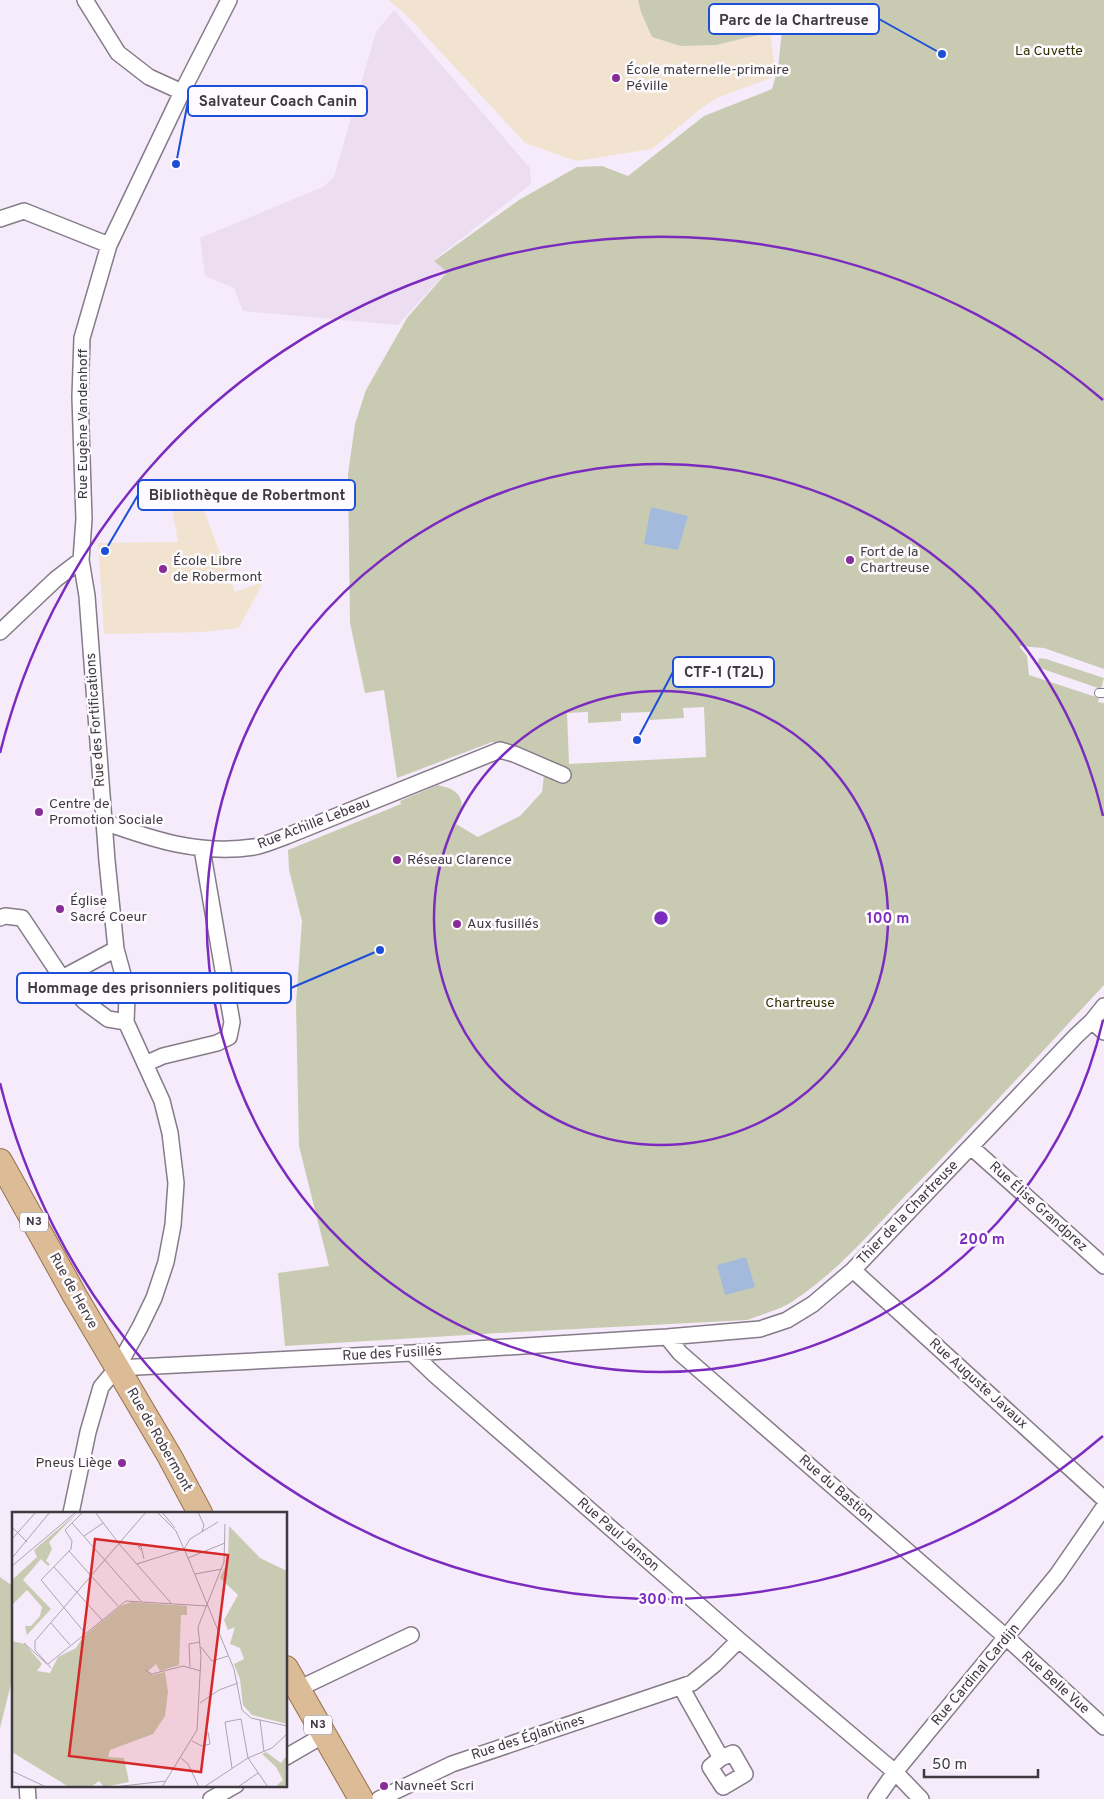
<svg xmlns="http://www.w3.org/2000/svg" width="1104" height="1799" font-family="Overpass,sans-serif">
  <style>
    .built { fill: #ecddf1 }
    .education { fill: #f2e3d0 }
    .green { fill: #c8cbb1; fill-rule: evenodd }
    .water { fill: #a3badd }
    .lines { fill: none; stroke-linecap: round; stroke-linejoin: round }
    .service-casing { stroke: #857b89; stroke-width: 10 }
    .minor-casing { stroke: #857b89; stroke-width: 18 }
    .primary-casing { stroke: #96714b; stroke-width: 26 }
    .service { stroke: #fff; stroke-width: 8 }
    .minor { stroke: #fff; stroke-width: 15 }
    .primary { stroke: #dcbb97; stroke-width: 24 }
    .ring { fill: none; stroke: #7b2cbf; stroke-width: 2.5 }
    .poi-dot { fill: #882c97; stroke: #fefbfe; stroke-width: 2 }
    .labels { text-anchor: middle; dominant-baseline: central; stroke-width: 5; stroke-linejoin: round; paint-order: stroke }
    .shield { fill: #fefbfe; stroke: #787479; stroke-width: 1 }
    .shield-label { font-size: 12px; font-weight: bold; fill: #3e3a40 }
    .park-label { font-size: 14px; fill: #2f3100; stroke: #fefbfe }
    .poi-label { font-size: 14px; fill: #3e3a40; stroke: #fefbfe; text-anchor: start }
    .street-label { font-size: 14px; fill: #3e3a40; stroke: #fefbfe }
    .inset-road { fill: none; stroke: #aca4b0; stroke-width: 1 }
    .view { fill: #d62828; fill-opacity: 0.15; stroke: #d62828; stroke-width: 2.5 }
    .inset-edge { fill: none; stroke: #3e3a40; stroke-width: 2.5 }
    .centre { fill: #7b2cbf; stroke: #fefbfe; stroke-width: 2.5 }
    .ring-label { font-size: 15px; text-anchor: middle; font-weight: bold; fill: #7b2cbf; stroke: #fefbfe; stroke-width: 5; stroke-linejoin: round; paint-order: stroke }
    .leader { fill: none; stroke: #1d4ed8; stroke-width: 2 }
    .callout-dot { fill: #1d4ed8; stroke: #fefbfe; stroke-width: 2 }
    .callout { fill: #fefbfe; stroke: #1d4ed8; stroke-width: 2 }
    .callout-label { font-size: 15px; text-anchor: middle; font-weight: bold; fill: #3e3a40 }
  </style>
  <rect width="100%" height="100%" fill="#f6ebfa"/>
  <path class="built" d="M394 10 530 168 531 184 434 260 447 271 398 325 243 311 234 288 205 276 200 238 323 187 334 177 376 32Z"/>
  <path class="education" d="M389 0H638L641 12 716 45 770 32 776 76 717 98 699 110 652 149 576 161 525 143 411 20Z
    M193 482 235 592 263 582 239 628 202 632 104 634 98 543 178 542 169 492Z"/>
  <path class="green" d="M638 0H1104V669L1044 648 1019 646 1027 656 1029 675 1099 698 1098 702 1104 703V985C1039 1055 974 1126 906 1195 871 1232 836 1273 793 1301 780 1310 762 1314 747 1320L499 1333 285 1346 278 1273 329 1266 299 1146 296 1004 302 921 289 870 288 850 401 804 400 801 438 785C443 787 449 787 454 791 466 799 462 814 456 824L478 837 520 816 542 792 546 759 492 742 397 778 384 690 365 693 350 623 348 474 355 424 366 390 407 318 447 272 434 261 519 200 577 167 602 166 628 176 704 116 772 89 778 68 783 21 770 32 716 45 681 46 652 37 641 12ZM704 707 706 757 569 764 567 713 588 712V723L621 721V713L650 712V720L684 718 683 708Z
    M1039 658 1046 659 1104 678 1101 689 1037 667Z
    M0 1577 14 1587V1682L11 1684 0 1728Z"/>
  <path class="water" d="M651 507 688 516 678 550 644 544Z
    M746 1257 755 1287 725 1295 717 1265Z"/>
  <g class="lines">
    <defs>
      <path id="service" d="M1099 693H1104"/>
      <path id="minor" d="M85 0 118 53 149 77 182 92
        M0 219 24 211 109 245
        M0 632 56 579 81 560
        M104 822C154 840 200 855 254 847 265 845 276 840 287 836L500 750 514 754 563 775
        M0 918 5 916 22 918 62 978 85 1002 108 1019 126 1022
        M62 978 116 949
        M1092 1021 1104 1032
        M145 1064 163 1056 217 1043 229 1037 232 1022 202 849
        M971 1147 1104 1266
        M853 1270 1104 1499
        M667 1337 680 1353 1007 1638 1104 1727
        M412 1353 435 1375 739 1640 895 1772 921 1799
        M117 1368 412 1353 667 1337 760 1329 787 1320 813 1304 853 1270 1076 1036 1092 1021 1104 1006
        M71 1513 88 1432 101 1387 117 1368 140 1327 154 1298 166 1262 173 1225 176 1183 170 1133 162 1101 126 1022 127 997 125 982 116 949 107 861 87 596 81 560 84 519 80 397 82 338 109 245 182 92 229 0
        M681 1687 721 1758 710 1767 723 1787 745 1774 733 1753 721 1758
        M298 1689 411 1635
        M286 1757 324 1735
        M27 1785 28 1799
        M211 1799 236 1785
        M379 1799 452 1764 692 1683 715 1664 739 1640
        M876 1799 895 1772 1057 1575 1104 1507"/>
      <path id="primary" d="M0 1161 75 1296 170 1457 200 1513
        M286 1668 361 1799"/>
    </defs>
    <use href="#service" class="service-casing"/>
    <use href="#minor" class="minor-casing"/>
    <use href="#primary" class="primary-casing"/>
    <use href="#service" class="service"/>
    <use href="#minor" class="minor"/>
    <use href="#primary" class="primary"/>
  </g>
  <g class="ring">
    <circle cx="661" cy="918" r="227"/>
    <path d="M1103 1020A454 454 0 1 1 1103 816"/>
    <path d="M1103 1436A681 681 0 0 1 0 1083M0 753A681 681 0 0 1 1103 400"/>
  </g>
  <g class="poi-dot">
    <circle cx="616" cy="78" r="5"/>
    <circle cx="850" cy="560" r="5"/>
    <circle cx="163" cy="569" r="5"/>
    <circle cx="39" cy="812" r="5"/>
    <circle cx="397" cy="860" r="5"/>
    <circle cx="60" cy="909" r="5"/>
    <circle cx="457" cy="924" r="5"/>
    <circle cx="122" cy="1463" r="5"/>
    <circle cx="384" cy="1786" r="5"/>
  </g>
  <g class="labels">
    <g class="shield">
      <rect x="20" y="1212.5" width="28" height="19" rx="4"/>
      <rect x="304" y="1715.5" width="28" height="19" rx="4"/>
    </g>
    <g class="shield-label">
      <text x="34" y="1222">N3</text>
      <text x="318" y="1725">N3</text>
    </g>
    <g class="park-label">
      <text x="1049" y="51">La Cuvette</text>
      <text x="800" y="1003">Chartreuse</text>
    </g>
    <g class="poi-label">
      <text x="626" y="70">École maternelle-primaire<tspan x="626" dy="16">Péville</tspan></text>
      <text x="860" y="552">Fort de la<tspan x="860" dy="16">Chartreuse</tspan></text>
      <text x="173" y="561">École Libre<tspan x="173" dy="16">de Robermont</tspan></text>
      <text x="49" y="804">Centre de<tspan x="49" dy="16">Promotion Sociale</tspan></text>
      <text x="407" y="860">Réseau Clarence</text>
      <text x="70" y="901">Église<tspan x="70" dy="16">Sacré Coeur</tspan></text>
      <text x="467" y="924">Aux fusillés</text>
      <text x="112" y="1463" text-anchor="end">Pneus Liège</text>
      <text x="394" y="1786">Navneet Scri</text>
    </g>
    <g class="street-label">
      <text transform="translate(83 424) rotate(-90)">Rue Eugène Vandenhoff</text>
      <text transform="translate(96 720) rotate(-94)">Rue des Fortifications</text>
      <text transform="translate(314 824) rotate(-21)">Rue Achille Lebeau</text>
      <text transform="translate(1038 1207) rotate(42)">Rue Élise Grandprez</text>
      <text transform="translate(908 1213) rotate(-46)">Thier de la Chartreuse</text>
      <text transform="translate(73 1291) rotate(61)">Rue de Herve</text>
      <text transform="translate(392 1354) rotate(-3)">Rue des Fusillés</text>
      <text transform="translate(978 1384) rotate(42)">Rue Auguste Javaux</text>
      <text transform="translate(159 1440) rotate(60)">Rue de Robermont</text>
      <text transform="translate(836 1489) rotate(41)">Rue du Bastion</text>
      <text transform="translate(618 1535) rotate(41)">Rue Paul Janson</text>
      <text transform="translate(976 1675) rotate(-50)">Rue Cardinal Cardijn</text>
      <text transform="translate(1055 1683) rotate(42)">Rue Belle Vue</text>
      <text transform="translate(528 1738) rotate(-18)">Rue des Églantines</text>
    </g>
  </g>
  <g transform="translate(12 1512)">
    <rect width="275" height="275" fill="#f6ebfa"/>
    <path d="M66 0 37 30 40 37 34 49 38 52 36 54 29 47 11 68 39 97 15 123 13 114H19L28 104 30 95 15 78 0 93V68L25 45 22 38ZM217 14 248 46 275 59V212L240 203 231 193 228 167 222 152 232 147 228 136 218 132 223 115 216 118 212 108 226 83 208 66 216 49ZM119 90 175 94V103H169L167 153 148 159 144 152 135 160 141 163 153 160 156 180 153 204 141 222 98 238 96 245 112 246 117 270 92 275 87 269 79 275H57L0 240V129L13 132 30 152 25 159 38 161 46 145 64 136 71 125 109 94ZM254 240 269 251 275 243V275H263L271 268 264 255 250 242Z" fill="#c8cbb1"/>
    <path class="inset-road" d="M71 0 53 18 60 29 59 37 29 68 73 121M83 0 108 33 159 91M145 0 164 19 176 46 222 157 230 198 239 206 275 214M150 0 163 16M186 0 192 13 190 20M60 11 129 89M0 15 15 30M72 24 91 11M0 27 24 0M129 38 126 35 129 34 132 47M57 39 106 94M0 46 38 0M176 46 213 31M125 52 172 37 178 27 206 10M0 54 64 0M42 55 90 108M183 62 210 57M39 111 58 133M12 131 35 152M189 135 200 149 216 144M36 152 114 89 195 94M178 155 177 132 188 130M39 156 23 138V129L134 0M133 158 140 162 171 154 189 159M188 191 207 178 226 171M248 208 252 240M180 229 190 234 198 232 196 220M169 246 176 252 187 275M220 256 213 210 229 207 236 246 256 275M0 259 34 275M102 275 154 269M150 275 185 218 189 144 186 115 212 50 213 12M192 275 236 246 260 236 275 222M226 275 246 261"/>
    <path class="view" d="M83 27 216 43 189 260 57 244Z"/>
    <rect width="275" height="275" class="inset-edge"/>
  </g>
  <circle cx="661" cy="918" r="8" class="centre"/>
  <g class="ring-label">
    <text x="888" y="923">100 m</text>
    <text x="982" y="1244">200 m</text>
    <text x="661" y="1604">300 m</text>
  </g>
  <path class="leader" d="M942 54L879 19M176 164L188 101M105 551L138 495M637 740L673 672M380 950L291 988"/>
  <g class="callout-dot">
    <circle cx="942" cy="54" r="5"/>
    <circle cx="176" cy="164" r="5"/>
    <circle cx="105" cy="551" r="5"/>
    <circle cx="637" cy="740" r="5"/>
    <circle cx="380" cy="950" r="5"/>
  </g>
  <g class="callout">
    <rect x="709" y="4" width="170" height="30" rx="5"/>
    <rect x="188" y="86" width="179" height="30" rx="5"/>
    <rect x="138" y="480" width="217" height="30" rx="5"/>
    <rect x="673" y="657" width="101" height="30" rx="5"/>
    <rect x="17" y="973" width="274" height="30" rx="5"/>
  </g>
  <g class="callout-label">
    <text x="794" y="25">Parc de la Chartreuse</text>
    <text x="278" y="106">Salvateur Coach Canin</text>
    <text x="247" y="500">Bibliothèque de Robertmont</text>
    <text x="724" y="677">CTF-1 (T2L)</text>
    <text x="154" y="993">Hommage des prisonniers politiques</text>
  </g>
  <path d="M924 1769v8h114v-8" fill="none" stroke="#3e3a40" stroke-width="2.5"/>
  <text x="932" y="1769" font-size="15" fill="#3e3a40" stroke="#fefbfe" stroke-width="4" paint-order="stroke">50 m</text>
</svg>
